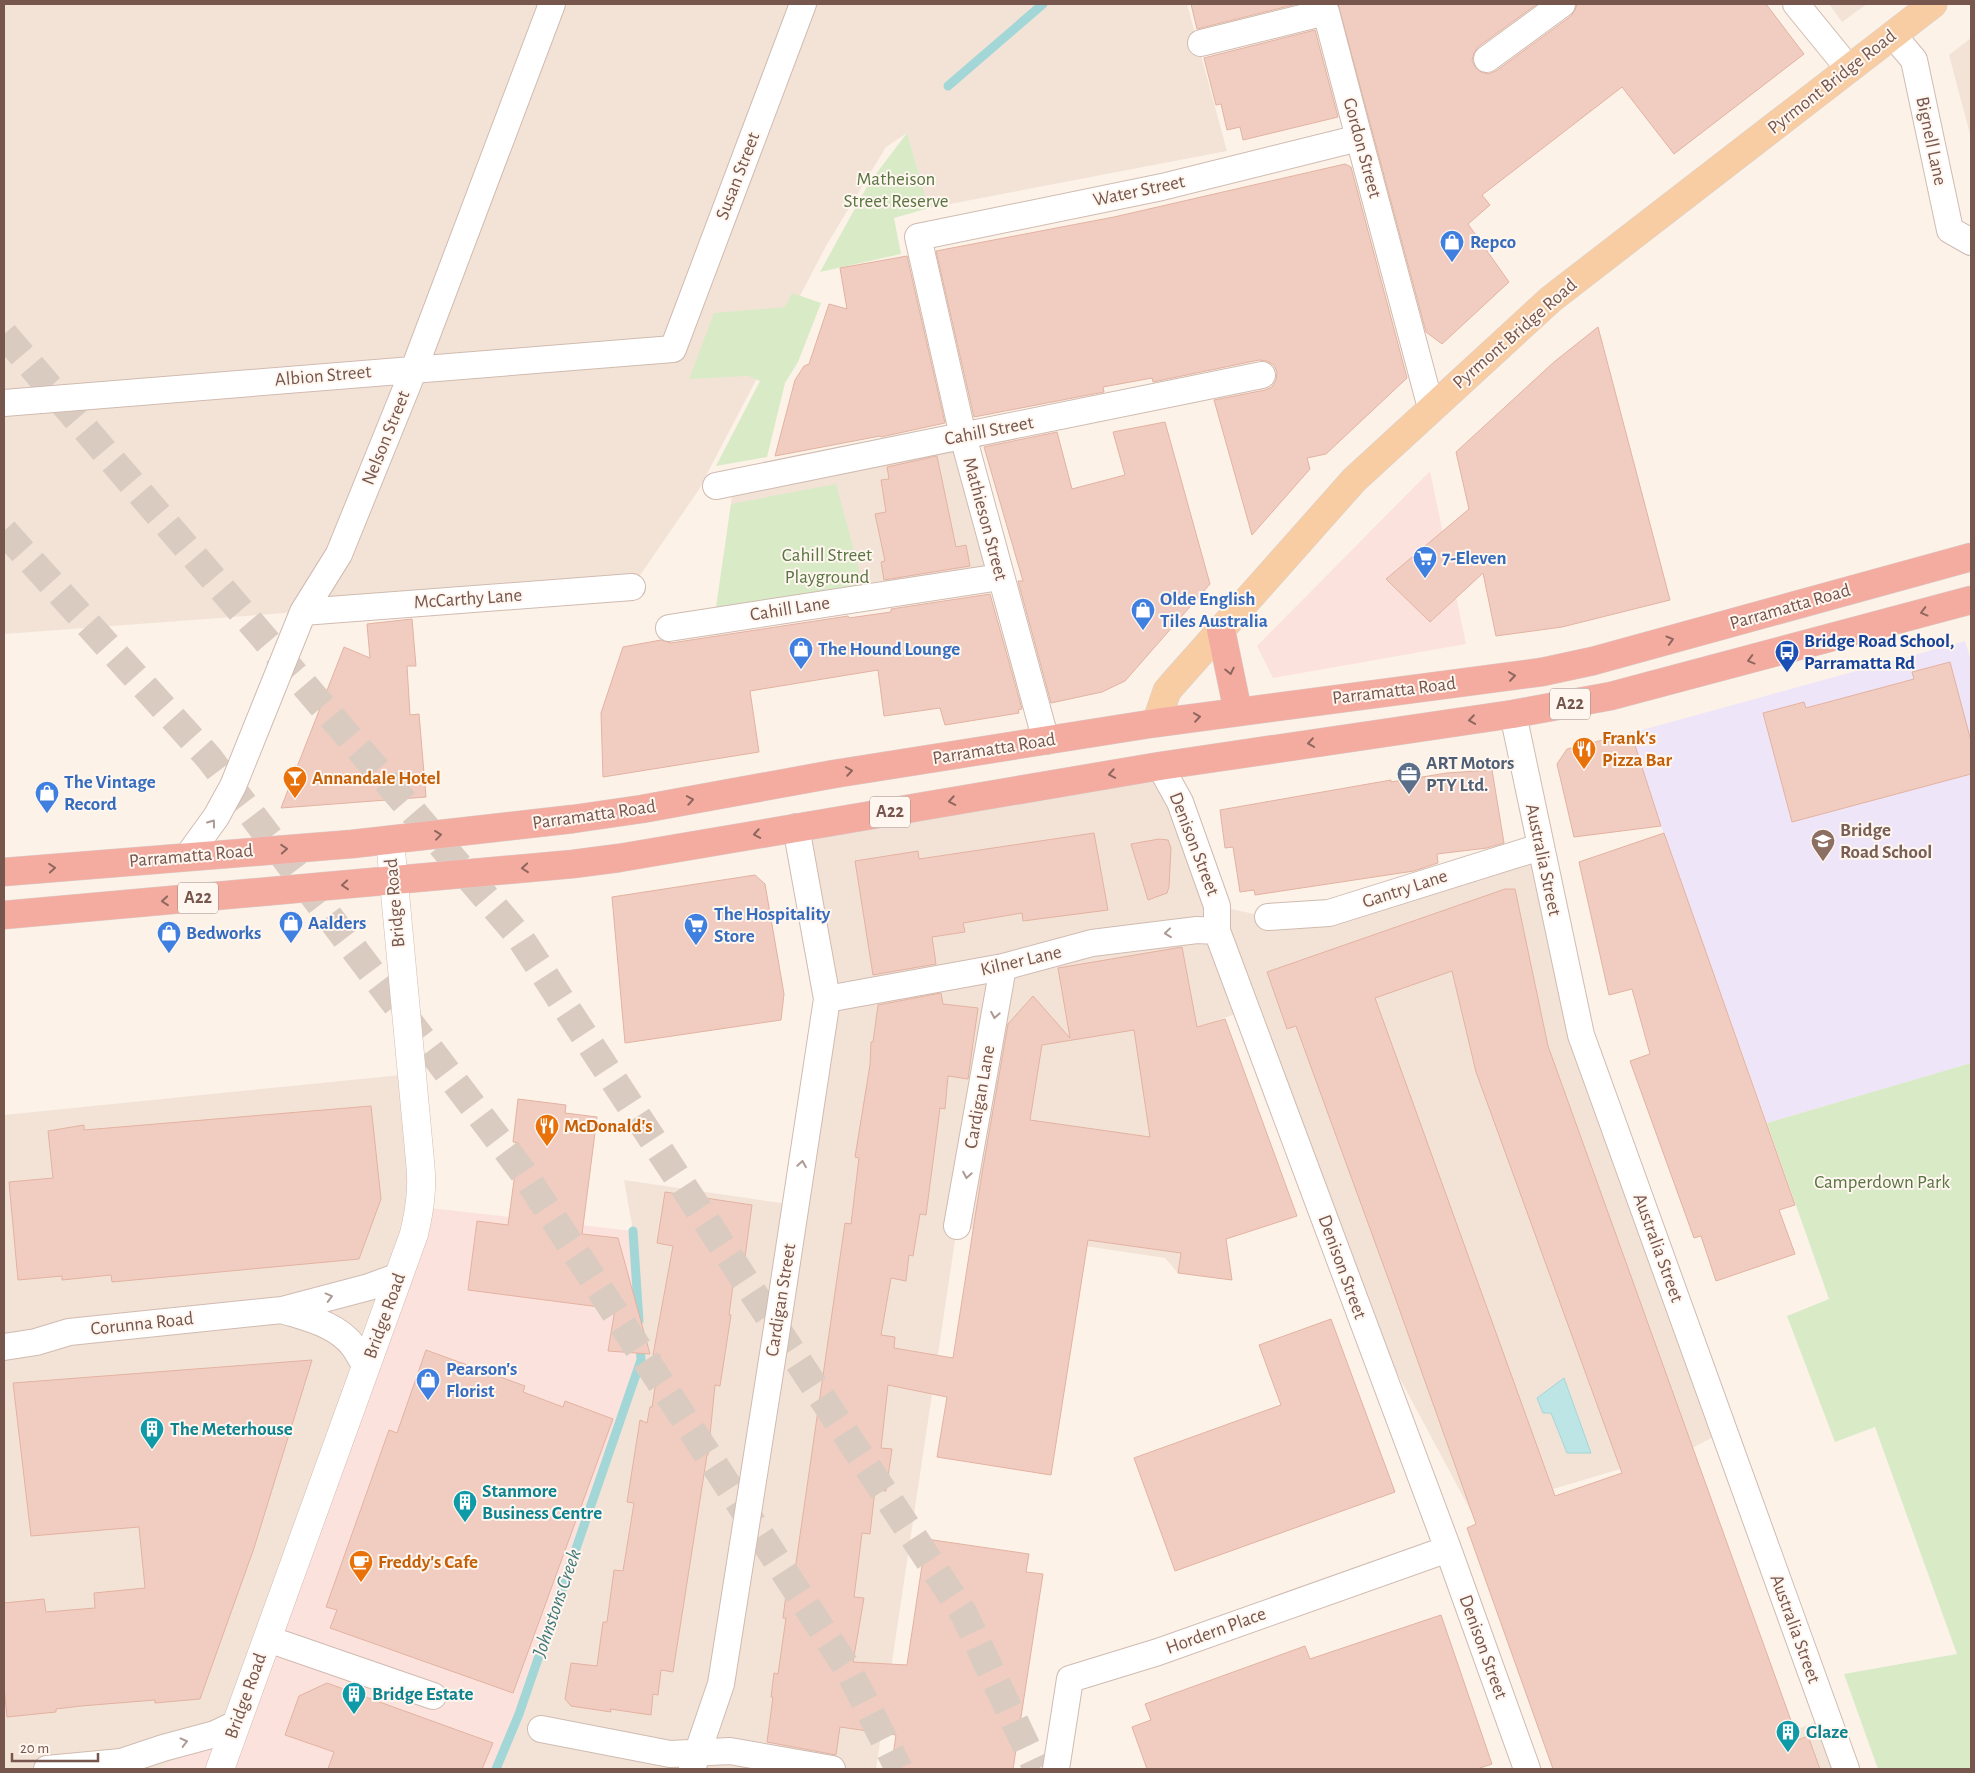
<svg xmlns="http://www.w3.org/2000/svg" width="1975" height="1773" font-family="'Alegreya Sans',sans-serif">
  <style>
    .residential { fill: #f3e3d7 }
    .commercial { fill: #fce2dd }
    .education { fill: #efe5f8 }
    .green { fill: #d9eac7 }
    .water { fill: #bde5e5; stroke: #a3d6d7 }
    .lines { fill: none; stroke-linecap: round; stroke-linejoin: round }
    .stream { stroke: #a3d6d7; stroke-width: 9 }
    .building { fill: #f1cdc1; stroke: #e3b2a1; fill-rule: evenodd }
    .highway-tunnel { stroke: #dacbc1; stroke-width: 28; stroke-dasharray: 28 14; stroke-linecap: butt }
    .street-casing { stroke: #d0bbb1; stroke-width: 28 }
    .secondary-casing { stroke: #d3baaf; stroke-width: 29 }
    .primary-casing { stroke: #d9d0cd; stroke-width: 29 }
    .highway-casing { stroke: #d9d0cd; stroke-width: 29 }
    .street { stroke: #fff; stroke-width: 26 }
    .secondary { stroke: #fff; stroke-width: 28 }
    .primary { stroke: #f8cda3; stroke-width: 28 }
    .highway { stroke: #f4aca1; stroke-width: 28 }
    .oneway { stroke: #8f675e }
    .oneway2 { stroke: #ad9a94 }
    .labels { text-anchor: middle; dominant-baseline: central; stroke-width: 4; stroke-linejoin: round; paint-order: stroke }
    .shield { fill: #fef6ef; stroke: #9f867e; stroke-width: 1 }
    .shield-label { font-size: 18px; font-weight: bold; fill: #76564d }
    .street-label { font-size: 19px; fill: #76564d; stroke: #fef6ef }
    .park-label { font-size: 19px; fill: #587541; stroke: #fef6ef }
    .shop-label { font-size: 19px; font-weight: bold; fill: #366cbe; stroke: #fef6ef; text-anchor: start }
    .transit-label { font-size: 19px; font-weight: bold; fill: #164399; stroke: #fef6ef; text-anchor: start }
    .food-label { font-size: 19px; font-weight: bold; fill: #c56008; stroke: #fef6ef; text-anchor: start }
    .service-label { font-size: 19px; font-weight: bold; fill: #4e5e75; stroke: #fef6ef; text-anchor: start }
    .education-label { font-size: 19px; font-weight: bold; fill: #785e54; stroke: #fef6ef; text-anchor: start }
    .culture-label { font-size: 19px; font-weight: bold; fill: #0d838f; stroke: #fef6ef; text-anchor: start }
    .water-label { font-size: 20px; font-style: italic; fill: #40787a; stroke: #fef6ef }
  </style>
  <rect width="100%" height="100%" fill="#fcf2e8"/>
  <path class="residential" d="M4 4H1187L1227 151 929 208 907 133 886 147 826 246 698 491 632 587 4 634Z
    M1829 4H1867L1842 22Z
    M1971 38V138L1949 55Z
    M963 436 1000 577 715 621 734 482Z
    M1160 766 1217 906 1268 917 1540 847 1581 1035 1724 1431 1694 1447 1553 1489 1474 1517 1345 1276 1246 1010 1197 1028 1232 1280 1178 1273 1165 1258 957 1227 876 1769H496L519 1714 641 1360 633 1231 624 1180 795 1205 827 999 796 827Z
    M411 1074 422 1186 236 1724 159 1769H4V1115Z
    M1827 1718 1846 1769H1690Z"/>
  <path class="commercial" d="M1430 471 1466 644 1273 678 1257 646Z
    M421 1207 633 1231 641 1360 519 1714 496 1769H159L236 1724Z"/>
  <path class="education" d="M1965 641 1971 660V1063L1767 1123 1644 778 1631 733Z"/>
  <path class="green" d="M907 133 929 208 894 218 901 254 820 272 869 183Z
    M792 293 821 303 798 362 785 383 767 457 716 466 760 381 748 376 689 379 714 313 785 307Z
    M836 484 865 591 715 614 731 504Z
    M1971 1063V1769H1878L1844 1674 1957 1654 1875 1427 1835 1442 1787 1316 1829 1299 1767 1123Z"/>
  <path class="water" d="M1564 1378 1591 1453H1567L1551 1413H1543L1537 1398Z"/>
  <g class="lines">
    <path class="stream" d="M948 86 1043 4
      M633 1231 639 1321
      M496 1769 519 1714 641 1360 640 1342"/>
  </g>
  <path class="building" d="M1191 4H1297L1197 29Z
    M1338 4H1537L1478 47 1474 53 1472 60 1475 67 1481 72 1488 74 1496 71 1571 16 1575 10 1577 4H1766L1804 54 1674 154 1622 87 1482 195 1490 205 1468 224 1509 282 1442 344 1426 332Z
    M1315 30 1338 117 1243 140 1240 127 1227 130 1221 104 1216 105 1204 58Z
    M1345 164 1351 167 1407 378 1326 454 1307 458 1310 469 1252 535 1214 400 1265 390 1272 387 1276 380 1277 372 1274 365 1267 361 1259 360 1153 382 1152 378 1103 387 1104 392 974 417 936 251 1114 217Z
    M907 256 945 423 881 437 880 436 775 456 795 380 804 366 809 364 829 304 847 309 840 268Z
    M1598 327 1670 600 1562 627 1496 636 1483 573 1430 622 1386 579 1469 509 1456 452 1554 362Z
    M1165 422 1210 584 1125 681 1102 692 1051 703 1018 581H1023L984 447 1057 432 1072 489 1125 475 1113 432Z
    M937 456 956 547 966 545 970 566 884 580 881 562 885 561 875 514 886 512 881 480 889 479 887 467Z
    M990 594 1022 709 1018 710 1019 713 945 725 940 708 884 716 878 670 750 691 759 752 603 777 601 713 623 647 661 640 671 643 848 616 849 618 891 612V609Z
    M412 619 416 666H407L410 715 419 714 426 797 281 808 344 647 370 658 367 624Z
    M1950 662 1971 741V774L1792 822 1763 713 1804 702 1806 708 1914 679 1912 672Z
    M1631 733 1661 826 1574 837 1557 764 1567 749Z
    M1492 770 1504 843 1487 848 1437 854 1438 863 1414 871 1255 895 1254 890 1240 892 1233 847 1225 848 1220 810 1391 780V782L1447 773Z
    M1094 833 1108 910 1023 921 1022 913 963 923 965 932 932 937 936 964 873 975 855 861 918 851 919 859Z
    M1664 833 1795 1205 1779 1210 1795 1254 1716 1281 1701 1236 1694 1238 1630 1061 1650 1054 1632 989 1609 995 1579 862Z
    M1159 839 1168 840 1171 848 1169 887 1167 893 1148 900 1131 844Z
    M755 875 765 884 784 994 781 1020 625 1043 612 897Z
    M1505 889H1515L1548 1046 1798 1740 1808 1736 1820 1769H1553L1467 1528 1476 1524 1391 1286 1296 1026 1287 1029 1267 972ZM1452 971 1476 1072 1622 1473 1555 1496 1375 998Z
    M1182 947 1197 1027 1225 1019 1297 1216 1226 1239 1232 1280 1178 1273 1181 1253 1088 1240 1051 1475 937 1457 947 1397 888 1385 881 1448 892 1449 886 1491 875 1490 870 1534 862 1533 854 1597 864 1598 853 1662 907 1665 926 1539 1029 1554 1026 1572 1043 1574 1013 1769H891L896 1735 840 1727 836 1755 767 1742 773 1697H771L774 1673 778 1674 786 1618H783L787 1587 791 1588 796 1563 845 1223 851 1224 859 1158 855 1157 870 1065 871 1042H873L878 1005 941 993 943 1004 978 1008 968 1079 948 1076 945 1109 940 1108 926 1215 920 1214 913 1256 909 1255 906 1281 891 1278 881 1335 895 1337 894 1348 953 1358 982 1173 1008 1024 1033 996 1070 1038 1058 968ZM1134 1030 1150 1137 1030 1120 1042 1045Z
    M518 1099 566 1105 565 1113 597 1117 582 1234 618 1238 650 1354 608 1351 615 1309 468 1290 477 1221 508 1225 519 1143 513 1142Z
    M371 1106 381 1199 359 1259 112 1282 111 1275 62 1280V1276L18 1280 9 1182 53 1178 48 1131 84 1125V1130Z
    M665 1192 752 1205 745 1257 737 1256 729 1315H731L720 1386 715 1385 708 1455H707L673 1672 661 1670 658 1695 653 1694 651 1715 610 1709 611 1712 571 1706 565 1699 571 1663 597 1666 603 1622H607L614 1570 623 1571 634 1503 627 1502 640 1420 647 1423 650 1407H652L660 1355H653L673 1246 657 1243Z
    M1331 1319 1395 1492 1175 1571 1134 1458 1281 1405 1259 1345Z
    M426 1350 525 1386 523 1392 563 1407 565 1401 613 1419 513 1693 330 1628 337 1610 326 1607 389 1430 397 1433Z
    M312 1360 254 1548 200 1699 155 1703V1700L81 1706 56 1709V1712L7 1717 4 1687V1603L44 1599 46 1612 95 1608 94 1593 145 1588 139 1527 31 1536 13 1383Z
    M1441 1615 1492 1764 1477 1769H1147L1132 1727 1151 1720 1145 1704 1305 1646 1310 1659Z
    M327 1683 493 1743 482 1769H328L334 1752 285 1735 299 1696Z"/>
  <g class="lines">
    <path class="highway-tunnel" d="M4 334 519 936 964 1614 1037 1769
      M4 531 209 758 523 1172 849 1671 899 1769"/>
    <defs>
      <path id="street" d="M1796 4 1849 69
        M1893 35 1914 60 1950 230 1971 242
        M1201 43 1326 12 1359 138 1431 408
        M1487 59 1562 4
        M4 403 673 349 803 4
        M716 486 1262 375
        M303 612 632 587
        M669 628 1000 577
        M1513 714 1581 1035 1846 1769
        M1046 741 963 436 918 237 1162 187 1359 138
        M1160 766 1180 802 1217 906V931L1448 1549 1527 1769
        M187 857 216 817 233 786 303 612 339 554 414 369 552 4
        M1268 917 1329 913 1540 847
        M827 999 1003 967 1092 943 1197 930 1217 931
        M957 1226 1003 967
        M282 1310C307 1318 337 1324 354 1347 358 1353 362 1360 366 1367
        M4 1347 36 1342 69 1332 282 1310 369 1287 399 1276
        M268 1639 433 1696
        M541 1729 670 1754 730 1751 832 1769
        M47 1769 121 1762 163 1748 215 1734 236 1724
        M692 1769 721 1684 775 1341 827 999 796 827
        M1056 1769 1070 1679 1158 1652 1448 1549"/>
      <path id="secondary" d="M220 1769 414 1234C420 1208 423 1188 420 1161L390 840"/>
      <path id="primary" d="M1156 723 1167 691 1172 685 1354 480 1551 299 1933 4"/>
      <path id="highway" d="M1221 630 1238 712
        M4 872 352 844 573 819 642 809 834 774 1156 723 1542 672 1593 661 1971 557
        M4 915 573 864 619 858 1160 766 1513 714 1611 696 1971 600"/>
    </defs>
    <use href="#street" class="street-casing"/>
    <use href="#secondary" class="secondary-casing"/>
    <use href="#primary" class="primary-casing"/>
    <use href="#highway" class="highway-casing"/>
    <use href="#street" class="street"/>
    <use href="#secondary" class="secondary"/>
    <use href="#primary" class="primary"/>
    <use href="#highway" class="highway"/>
  </g>
  <defs><path id="oneway-chevron" d="M-2-3.5L2.5 0L-2 3.5" fill="none" stroke-width="1.6" stroke-linecap="round" stroke-linejoin="round" transform="scale(1.25)"/></defs>
  <g class="oneway">
    <use href="#oneway-chevron" transform="translate(1924 612) rotate(165)"/>
    <use href="#oneway-chevron" transform="translate(1670 640) rotate(-16)"/>
    <use href="#oneway-chevron" transform="translate(1751 660) rotate(165)"/>
    <use href="#oneway-chevron" transform="translate(1230 671) rotate(78)"/>
    <use href="#oneway-chevron" transform="translate(1512 676) rotate(-8)"/>
    <use href="#oneway-chevron" transform="translate(1197 717) rotate(-8)"/>
    <use href="#oneway-chevron" transform="translate(1472 720) rotate(172)"/>
    <use href="#oneway-chevron" transform="translate(1311 743) rotate(172)"/>
    <use href="#oneway-chevron" transform="translate(849 771) rotate(-9)"/>
    <use href="#oneway-chevron" transform="translate(1112 774) rotate(170)"/>
    <use href="#oneway-chevron" transform="translate(690 800) rotate(-10)"/>
    <use href="#oneway-chevron" transform="translate(952 801) rotate(170)"/>
    <use href="#oneway-chevron" transform="translate(757 834) rotate(170)"/>
    <use href="#oneway-chevron" transform="translate(438 835) rotate(-7)"/>
    <use href="#oneway-chevron" transform="translate(284 849) rotate(-4)"/>
    <use href="#oneway-chevron" transform="translate(52 868) rotate(-5)"/>
    <use href="#oneway-chevron" transform="translate(525 868) rotate(175)"/>
    <use href="#oneway-chevron" transform="translate(345 885) rotate(175)"/>
    <use href="#oneway-chevron" transform="translate(165 901) rotate(175)"/>
  </g>
  <g class="oneway2">
    <use href="#oneway-chevron" transform="translate(212 823) rotate(-54)"/>
    <use href="#oneway-chevron" transform="translate(1168 933) rotate(174)"/>
    <use href="#oneway-chevron" transform="translate(995 1015) rotate(100)"/>
    <use href="#oneway-chevron" transform="translate(802 1164) rotate(-81)"/>
    <use href="#oneway-chevron" transform="translate(967 1175) rotate(100)"/>
    <use href="#oneway-chevron" transform="translate(329 1297) rotate(-15)"/>
    <use href="#oneway-chevron" transform="translate(184 1742) rotate(-14)"/>
  </g>
  <defs>
    <symbol id="shop-pin" viewBox="-11 -11 22 30"><path d="M0 17L-7.5 6A9.5 9.5 0 1 1 7.5 6Z" fill="#3f7fe0" stroke="#fef6ef"/><path d="M-5-2.5h2.3a2.7 3.5 0 0 1 5.4 0H5L5.5 6h-11ZM-1.5-2.5h3a1.5 2.3 0 0 0-3 0Z" fill="#fff"/></symbol>
    <symbol id="supermarket-pin" viewBox="-11 -11 22 30"><path d="M0 17L-7.5 6A9.5 9.5 0 1 1 7.5 6Z" fill="#3f7fe0" stroke="#fef6ef"/><path d="M-6-5.5h2.5l.6 2H6L4.5 2H-2.5L-4.4-4H-6ZM-1.5 3.2a1.3 1.3 0 1 0 .1 0ZM3 3.2a1.3 1.3 0 1 0 .1 0Z" fill="#fff"/></symbol>
    <symbol id="bus-pin" viewBox="-11 -11 22 30"><path d="M0 17L-7.5 6A9.5 9.5 0 1 1 7.5 6Z" fill="#1a4fb4" stroke="#fef6ef"/><path d="M-5-6H5V4H4V6H2V4H-2V6H-4V4H-5ZM-3.5-4V0h7V-4ZM-3.5 1.2v1.5H-2V1.2ZM2 1.2v1.5H3.5V1.2Z" fill="#fff"/></symbol>
    <symbol id="restaurant-pin" viewBox="-11 -11 22 30"><path d="M0 17L-7.5 6A9.5 9.5 0 1 1 7.5 6Z" fill="#e8710a" stroke="#fef6ef"/><path d="M-5-6h1v4h1v-4h1v4h1v-4h1v5L-1.5 .5V6h-2V.5L-5-1ZM5-6V6H3V1.5H1.5Q1.5-4 5-6Z" fill="#fff"/></symbol>
    <symbol id="office-pin" viewBox="-11 -11 22 30"><path d="M0 17L-7.5 6A9.5 9.5 0 1 1 7.5 6Z" fill="#5c6f8a" stroke="#fef6ef"/><path d="M-6-3h4V-5.5h4V-3h4V5H-6ZM-1-4.5V-3h2v-1.5ZM-6 0V1H6V0Z" fill="#fff"/></symbol>
    <symbol id="bar-pin" viewBox="-11 -11 22 30"><path d="M0 17L-7.5 6A9.5 9.5 0 1 1 7.5 6Z" fill="#e8710a" stroke="#fef6ef"/><path d="M-6-5H6L.8 .8V4.5H3.5V6h-7V4.5H-.8V.8Z" fill="#fff"/></symbol>
    <symbol id="school-pin" viewBox="-11 -11 22 30"><path d="M0 17L-7.5 6A9.5 9.5 0 1 1 7.5 6Z" fill="#8d6e63" stroke="#fef6ef"/><path d="M0-5L7-2L0 1L-7-2ZM-4 1L0 2.5L4 1V4Q0 6-4 4Z" fill="#fff"/></symbol>
    <symbol id="building-pin" viewBox="-11 -11 22 30"><path d="M0 17L-7.5 6A9.5 9.5 0 1 1 7.5 6Z" fill="#0f9aa8" stroke="#fef6ef"/><path d="M-4-6H4V6H1V3H-1V6H-4ZM-2.5-4.3h1.7v1.8h-1.7ZM.8-4.3h1.7v1.8H.8ZM-2.5-1h1.7V.8h-1.7ZM.8-1h1.7V.8H.8Z" fill="#fff"/></symbol>
    <symbol id="cafe-pin" viewBox="-11 -11 22 30"><path d="M0 17L-7.5 6A9.5 9.5 0 1 1 7.5 6Z" fill="#e8710a" stroke="#fef6ef"/><path d="M-5.5-4.5H6V0H3Q3 3.5 0 3.5H-2.5Q-5.5 3.5-5.5 0ZM3-3.2v2h1.7v-2ZM-6 4.5H4V6H-6Z" fill="#fff"/></symbol>
  </defs>
  <g fill-rule="evenodd">
    <use href="#shop-pin" x="1438" y="228" width="28" height="38"/>
    <use href="#supermarket-pin" x="1411" y="544" width="28" height="38"/>
    <use href="#shop-pin" x="1129" y="596" width="28" height="38"/>
    <use href="#shop-pin" x="787" y="635" width="28" height="38"/>
    <use href="#bus-pin" x="1773" y="638" width="28" height="38"/>
    <use href="#restaurant-pin" x="1570" y="735" width="28" height="38"/>
    <use href="#office-pin" x="1395" y="760" width="28" height="38"/>
    <use href="#bar-pin" x="281" y="764" width="28" height="38"/>
    <use href="#shop-pin" x="33" y="779" width="28" height="38"/>
    <use href="#school-pin" x="1809" y="827" width="28" height="38"/>
    <use href="#shop-pin" x="277" y="909" width="28" height="38"/>
    <use href="#supermarket-pin" x="682" y="911" width="28" height="38"/>
    <use href="#shop-pin" x="155" y="919" width="28" height="38"/>
    <use href="#restaurant-pin" x="533" y="1112" width="28" height="38"/>
    <use href="#shop-pin" x="414" y="1366" width="28" height="38"/>
    <use href="#building-pin" x="138" y="1415" width="28" height="38"/>
    <use href="#building-pin" x="451" y="1488" width="28" height="38"/>
    <use href="#cafe-pin" x="347" y="1548" width="28" height="38"/>
    <use href="#building-pin" x="340" y="1680" width="28" height="38"/>
    <use href="#building-pin" x="1774" y="1718" width="28" height="38"/>
  </g>
  <g class="labels">
    <g class="shield">
      <rect x="1550" y="688.5" width="40" height="31" rx="4"/>
      <rect x="870" y="796.5" width="40" height="31" rx="4"/>
      <rect x="178" y="882.5" width="40" height="31" rx="4"/>
    </g>
    <g class="shield-label">
      <text x="1570" y="704">A22</text>
      <text x="890" y="812">A22</text>
      <text x="198" y="898">A22</text>
    </g>
    <g class="street-label">
      <text transform="translate(1832 82) rotate(-38)">Pyrmont Bridge Road</text>
      <text transform="translate(1931 141) rotate(78)">Bignell Lane</text>
      <text transform="translate(1362 148) rotate(75)">Gordon Street</text>
      <text transform="translate(738 176) rotate(-69)">Susan Street</text>
      <text transform="translate(1139 191) rotate(-12)">Water Street</text>
      <text transform="translate(1515 334) rotate(-41)">Pyrmont Bridge Road</text>
      <text transform="translate(323 376) rotate(-5)">Albion Street</text>
      <text transform="translate(989 431) rotate(-11)">Cahill Street</text>
      <text transform="translate(386 438) rotate(-68)">Nelson Street</text>
      <text transform="translate(985 519) rotate(75)">Mathieson Street</text>
      <text transform="translate(468 599) rotate(-4)">McCarthy Lane</text>
      <text transform="translate(1790 607) rotate(-16)">Parramatta Road</text>
      <text transform="translate(790 609) rotate(-9)">Cahill Lane</text>
      <text transform="translate(1394 691) rotate(-7)">Parramatta Road</text>
      <text transform="translate(994 749) rotate(-9)">Parramatta Road</text>
      <text transform="translate(594 815) rotate(-8)">Parramatta Road</text>
      <text transform="translate(1194 844) rotate(69)">Denison Street</text>
      <text transform="translate(191 856) rotate(-5)">Parramatta Road</text>
      <text transform="translate(1543 860) rotate(78)">Australia Street</text>
      <text transform="translate(1405 889) rotate(-18)">Gantry Lane</text>
      <text transform="translate(395 903) rotate(-95)">Bridge Road</text>
      <text transform="translate(1021 961) rotate(-13)">Kilner Lane</text>
      <text transform="translate(980 1097) rotate(-80)">Cardigan Lane</text>
      <text transform="translate(1658 1248) rotate(70)">Australia Street</text>
      <text transform="translate(1342 1267) rotate(70)">Denison Street</text>
      <text transform="translate(781 1300) rotate(-81)">Cardigan Street</text>
      <text transform="translate(385 1316) rotate(-70)">Bridge Road</text>
      <text transform="translate(142 1324) rotate(-6)">Corunna Road</text>
      <text transform="translate(1795 1629) rotate(70)">Australia Street</text>
      <text transform="translate(1216 1631) rotate(-20)">Hordern Place</text>
      <text transform="translate(1483 1647) rotate(70)">Denison Street</text>
      <text transform="translate(246 1696) rotate(-70)">Bridge Road</text>
    </g>
    <g class="park-label">
      <text x="896" y="179">Matheison<tspan x="896" dy="22">Street Reserve</tspan></text>
      <text x="827" y="555">Cahill Street<tspan x="827" dy="22">Playground</tspan></text>
      <text x="1882" y="1182">Camperdown Park</text>
    </g>
    <g class="shop-label">
      <text x="1470" y="242">Repco</text>
      <text x="1442" y="558">7-Eleven</text>
      <text x="1160" y="599">Olde English<tspan x="1160" dy="22">Tiles Australia</tspan></text>
      <text x="818" y="649">The Hound Lounge</text>
      <text x="64" y="782">The Vintage<tspan x="64" dy="22">Record</tspan></text>
      <text x="714" y="914">The Hospitality<tspan x="714" dy="22">Store</tspan></text>
      <text x="308" y="923">Aalders</text>
      <text x="186" y="933">Bedworks</text>
      <text x="446" y="1369">Pearson's<tspan x="446" dy="22">Florist</tspan></text>
    </g>
    <g class="transit-label">
      <text x="1804" y="641">Bridge Road School,<tspan x="1804" dy="22">Parramatta Rd</tspan></text>
    </g>
    <g class="food-label">
      <text x="1602" y="738">Frank's<tspan x="1602" dy="22">Pizza Bar</tspan></text>
      <text x="312" y="778">Annandale Hotel</text>
      <text x="564" y="1126">McDonald's</text>
      <text x="378" y="1562">Freddy's Cafe</text>
    </g>
    <g class="service-label">
      <text x="1426" y="763">ART Motors<tspan x="1426" dy="22">PTY Ltd.</tspan></text>
    </g>
    <g class="education-label">
      <text x="1840" y="830">Bridge<tspan x="1840" dy="22">Road School</tspan></text>
    </g>
    <g class="culture-label">
      <text x="170" y="1429">The Meterhouse</text>
      <text x="482" y="1491">Stanmore<tspan x="482" dy="22">Business Centre</tspan></text>
      <text x="372" y="1694">Bridge Estate</text>
      <text x="1806" y="1732">Glaze</text>
    </g>
    <g class="water-label">
      <text transform="translate(557 1603) rotate(-71)">Johnstons Creek</text>
    </g>
  </g>
  <rect width="1975" height="1773" fill="none" stroke="#76564d" stroke-width="10"/>
  <path d="M12 1753v8h86v-8" fill="none" stroke="#76564d" stroke-width="2.5"/>
  <text x="20" y="1753" font-size="15" fill="#76564d" stroke="#fef6ef" stroke-width="4" paint-order="stroke">20 m</text>
</svg>
